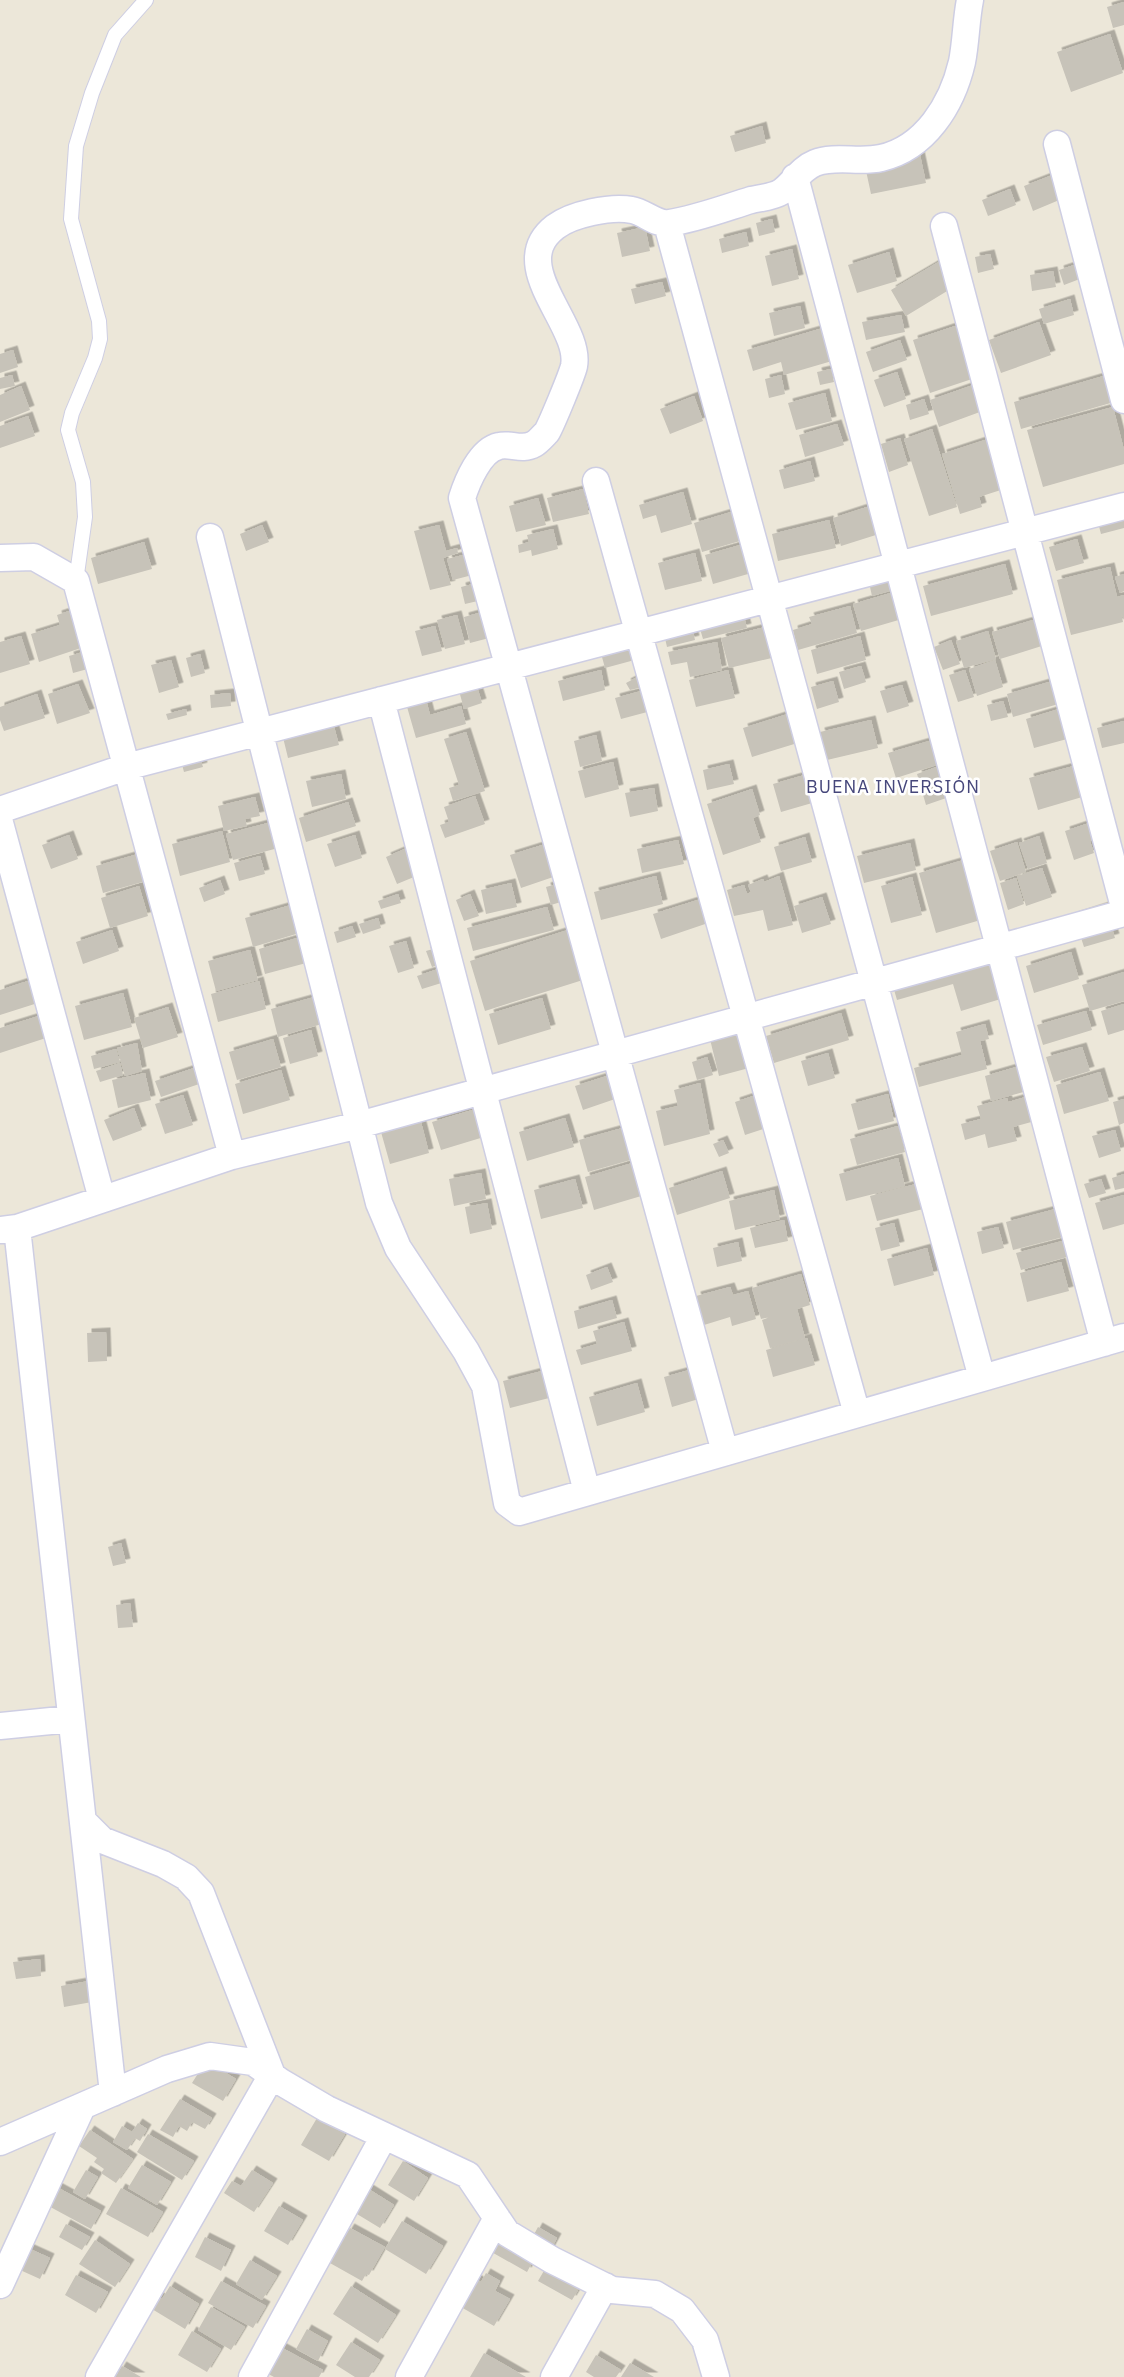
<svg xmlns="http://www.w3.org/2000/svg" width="1124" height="2377" font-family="'IBM Plex Sans',sans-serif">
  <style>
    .building { fill: #c7c3b9; filter: url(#shadow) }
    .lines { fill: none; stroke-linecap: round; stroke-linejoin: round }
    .service-casing { stroke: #cecee3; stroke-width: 16 }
    .minor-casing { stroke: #cecee3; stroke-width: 29 }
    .service { stroke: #fff; stroke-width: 14 }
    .minor { stroke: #fff; stroke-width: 26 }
    .labels { text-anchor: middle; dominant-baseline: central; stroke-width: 5; stroke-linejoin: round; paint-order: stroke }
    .neighbourhood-label { font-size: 18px; letter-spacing: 1px; fill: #46477b; stroke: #fff }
  </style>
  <defs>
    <filter id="shadow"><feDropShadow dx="4.5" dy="-4.5" stdDeviation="0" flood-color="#0004"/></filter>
  </defs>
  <rect width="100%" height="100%" fill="#ece7d9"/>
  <path class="building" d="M1124 2V25L1113 28 1107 7Z
    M1110 34 1123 73 1071 92 1057 52Z
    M762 126 766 143 735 152 730 136Z
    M920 155 926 183 871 194 865 166Z
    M1055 174 1064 198 1033 211 1024 186Z
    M1010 189 1016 205 988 216 982 200Z
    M772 219 775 232 759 236 756 223Z
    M645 227 650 251 622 257 617 233Z
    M746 232 749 246 722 253 719 239Z
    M792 249 799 279 772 286 765 256Z
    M889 252 897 281 857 293 848 265Z
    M990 254 994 269 978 273 975 257Z
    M947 257 962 282 906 316 891 290Z
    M1080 263 1085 277 1064 285 1059 270Z
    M1053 271 1056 287 1032 291 1030 275Z
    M662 282 666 296 635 304 631 289Z
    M1070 299 1074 315 1044 324 1039 309Z
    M800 306 805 328 774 336 769 313Z
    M901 315 905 332 866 340 862 322Z
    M1039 322 1051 355 1001 373 989 340Z
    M955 326 972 379 930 393 913 340Z
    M823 328 832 361 784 375 781 362 753 371 747 350Z
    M900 340 907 360 873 372 866 352Z
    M13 350 18 367 0 373V354Z
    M831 369 834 382 820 385 817 372Z
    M897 372 906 399 884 407 874 380Z
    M12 375 15 386 0 389V378Z
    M781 375 785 394 769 398 765 379Z
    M1107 375 1114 402 1021 429 1014 402Z
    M979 383 988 409 939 427 930 400Z
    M21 386 30 410 0 422V395Z
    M825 393 832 421 796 430 788 403Z
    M694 396 703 421 670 434 660 409Z
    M924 399 929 414 910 420 906 405Z
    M1113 407 1124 450V464L1043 487 1027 430Z
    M28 416 35 436 0 448V426Z
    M837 424 844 445 805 457 799 435Z
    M932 429 957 507 929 516 904 439Z
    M900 438 908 465 889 472 881 444Z
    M991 438 1007 488 979 497 982 507 960 514 942 454Z
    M810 461 815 481 784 489 779 470Z
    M583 489 589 514 553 522 547 498Z
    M683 492 692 524 661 533 656 515 643 519 639 505Z
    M538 498 546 525 516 532 509 506Z
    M1124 502V528L1101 534 1095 511Z
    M870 506 879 534 841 546 833 518Z
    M731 512 740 541 702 552 694 523Z
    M829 520 836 548 778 561 772 534Z
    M262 525 269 542 246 551 240 534Z
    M439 525 446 551 457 548 458 553 443 558 451 585 430 590 414 531Z
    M553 529 558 549 532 556 531 550 519 553 518 545 529 542 527 535Z
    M1077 539 1084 563 1056 571 1049 547Z
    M144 542 152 569 98 584 91 558Z
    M747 543 755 572 713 584 705 555Z
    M475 552 480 573 453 580 447 559Z
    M695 553 702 581 665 590 658 563Z
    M1005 564 1013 594 931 616 923 586Z
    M1110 567 1117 597 1124 595V620L1121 613 1123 622 1071 635 1057 580Z
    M893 572 897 589 872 596 868 578Z
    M1124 574V591L1120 593 1115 577Z
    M477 583 482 600 465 604 461 587Z
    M894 592 902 619 861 631 853 604Z
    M740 601 747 628 703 639 695 612Z
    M850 606 857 633 798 650 793 630 812 624 809 617Z
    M75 609 87 646 39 662 31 634 60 625 57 615Z
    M486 611 493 637 470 643 464 617Z
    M689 614 695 640 667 647 661 621Z
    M457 615 465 644 445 649 437 620Z
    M1040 618 1048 644 1000 659 992 632Z
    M633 625 642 658 605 668 596 635Z
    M435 626 442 651 422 656 415 631Z
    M769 626 776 657 729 668 721 638Z
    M988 631 996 659 964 668 956 641Z
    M21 636 30 664 0 673V642Z
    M860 636 866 660 817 674 811 650Z
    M951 640 960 664 943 670 934 647Z
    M717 642 722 670 690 677 687 662 671 665 668 652Z
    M90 650 95 667 73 673 69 656Z
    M200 654 205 673 191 677 186 658Z
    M171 660 179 687 159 693 151 665Z
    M995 660 1003 687 977 696 969 669Z
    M861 666 866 682 844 689 839 672Z
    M601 670 605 690 563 701 558 681Z
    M728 670 735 698 696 707 689 680Z
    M965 670 974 697 958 702 949 675Z
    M472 671 482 703 464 709 455 676Z
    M645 673 652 685 630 690 626 683Z
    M1056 680 1062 703 1013 717 1007 694Z
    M833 681 839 702 817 709 811 687Z
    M78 684 90 713 57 724 48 694Z
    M902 685 909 706 887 713 880 691Z
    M423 688 430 715 461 706 466 724 416 738 403 693Z
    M645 690 651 711 621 719 615 698Z
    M230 693 231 706 211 708 210 695Z
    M37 694 45 718 4 731 0 720V707Z
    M1003 701 1008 717 991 721 987 705Z
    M186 709 187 715 168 720 166 714Z
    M1059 709 1067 739 1034 748 1026 719Z
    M330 712 339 745 288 758 280 725Z
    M794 712 804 741 752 757 743 728Z
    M871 720 878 748 827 760 820 732Z
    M1124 721V743L1102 748 1097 728Z
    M466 732 485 791 453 801 449 788 459 785 444 739Z
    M596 735 602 761 580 767 574 741Z
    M936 739 943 763 896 778 888 753Z
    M197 748 203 767 184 772 179 753Z
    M613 762 619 789 585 798 578 771Z
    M729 764 734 784 707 790 703 770Z
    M1081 764 1089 795 1038 810 1029 778Z
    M942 765 952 796 926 805 917 774Z
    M341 774 346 799 312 807 306 781Z
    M808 774 819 801 781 812 773 784Z
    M654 788 658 811 630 817 625 793Z
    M752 789 760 815 753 818 761 842 723 855 707 804Z
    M475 796 485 824 445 838 440 825 449 822 444 807Z
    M255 797 260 816 245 819 247 826 224 831 218 806Z
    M348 802 356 826 306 842 299 818Z
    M275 821 282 847 233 860 226 834Z
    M1092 822 1097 838 1090 841 1094 853 1074 860 1065 831Z
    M222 831 230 862 180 876 172 844Z
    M69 835 78 859 51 869 42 845Z
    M355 835 362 858 335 867 327 844Z
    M1039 836 1047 863 1028 869 1019 843Z
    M805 837 812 862 781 871 774 847Z
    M678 840 684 864 642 873 637 849Z
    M552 842 562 874 521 888 510 855Z
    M1017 842 1026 872 1000 881 990 851Z
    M910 843 916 870 864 883 857 856Z
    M414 845 426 872 397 884 386 857Z
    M145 852 153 879 103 893 96 866Z
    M260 856 265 874 239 881 234 863Z
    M967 859 984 919 936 933 919 873Z
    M1042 868 1052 897 1026 906 1017 876Z
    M656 876 663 904 601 920 594 892Z
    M779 876 793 925 768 931 763 910 734 916 727 890 744 885 747 894 751 892 748 885 763 879 764 882Z
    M912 877 922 915 891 923 881 886Z
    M1016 878 1024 904 1008 910 1000 883Z
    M220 880 225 894 204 902 199 888Z
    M511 883 517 907 486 914 481 890Z
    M560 883 564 901 551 905 546 887Z
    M139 886 148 916 110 928 101 898Z
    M398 894 401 903 381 909 378 901Z
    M470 894 479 916 464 921 456 900Z
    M822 897 831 924 802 933 794 906Z
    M704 898 711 922 661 939 653 914Z
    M298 903 306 931 253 947 245 918Z
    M1105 906 1115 938 1084 947 1074 916Z
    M547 907 554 930 473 951 467 928Z
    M378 918 381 928 363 934 359 924Z
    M352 926 356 937 337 943 334 932Z
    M571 929 586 979 485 1011 470 961Z
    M112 930 119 951 83 964 76 942Z
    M304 936 310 962 265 974 259 949Z
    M988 940 1004 998 961 1011 953 984 897 1000 888 969Z
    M406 941 414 968 398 973 389 946Z
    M443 946 448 962 432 967 426 951Z
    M250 950 258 980 216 991 208 961Z
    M1071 952 1079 979 1034 993 1026 966Z
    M447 966 451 980 422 989 417 976Z
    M1124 972V1001L1090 1011 1082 985Z
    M37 978 44 1001 0 1015V990Z
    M259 981 266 1009 218 1022 211 994Z
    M123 993 132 1027 84 1040 75 1006Z
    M318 996 325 1023 278 1037 271 1009Z
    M542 998 551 1029 498 1045 489 1014Z
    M1124 1004V1030L1108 1035 1101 1011Z
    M168 1007 178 1037 143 1048 134 1018Z
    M731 1010 749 1068 719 1076 707 1027Z
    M1086 1011 1092 1030 1043 1045 1037 1025Z
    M841 1013 849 1040 774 1063 766 1036Z
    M42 1015 49 1037 0 1053V1028Z
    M985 1024 989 1039 980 1041 987 1069 919 1087 914 1068 962 1055 956 1032Z
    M311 1030 318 1056 290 1064 283 1038Z
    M273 1039 281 1067 237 1080 229 1052Z
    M137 1043 142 1071 125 1076 117 1048Z
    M1082 1047 1090 1071 1054 1082 1046 1057Z
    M116 1049 120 1062 94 1069 91 1056Z
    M828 1053 835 1078 808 1086 801 1061Z
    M707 1057 713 1075 697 1080 692 1062Z
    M120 1063 123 1075 100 1082 96 1071Z
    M200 1066 205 1082 161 1097 155 1081Z
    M1020 1066 1027 1091 991 1101 985 1076Z
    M281 1070 290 1100 243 1114 235 1084Z
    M1100 1072 1109 1101 1064 1114 1056 1085Z
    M145 1073 151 1100 118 1108 112 1080Z
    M610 1075 618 1098 583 1110 575 1086Z
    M700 1083 710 1134 664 1146 656 1111 678 1106 674 1090Z
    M888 1094 894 1121 858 1130 851 1104Z
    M183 1095 193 1125 165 1134 155 1104Z
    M756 1095 766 1128 745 1135 735 1102Z
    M1029 1096 1035 1121 1013 1127 1017 1141 988 1148 985 1134 965 1140 961 1124 981 1119 977 1106 1007 1098 1008 1102Z
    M1124 1099V1123L1119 1125 1113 1102Z
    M489 1105 497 1133 441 1150 432 1122Z
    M134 1108 142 1130 113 1141 104 1120Z
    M565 1118 574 1147 527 1161 519 1132Z
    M421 1122 429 1153 390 1164 381 1132Z
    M898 1126 905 1152 857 1165 850 1139Z
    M626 1127 634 1159 588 1172 579 1140Z
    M1115 1130 1121 1151 1099 1158 1092 1136Z
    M723 1140 729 1153 719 1157 713 1144Z
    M898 1158 905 1186 846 1201 839 1174Z
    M639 1161 648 1194 594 1210 585 1177Z
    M722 1171 730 1198 677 1215 669 1188Z
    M481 1173 486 1199 454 1206 449 1179Z
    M1124 1174V1188L1115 1190 1112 1178Z
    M575 1179 583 1208 541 1219 534 1190Z
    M1101 1179 1106 1193 1089 1198 1084 1184Z
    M916 1184 923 1209 877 1221 870 1196Z
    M774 1190 780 1219 735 1230 729 1201Z
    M1124 1195V1224L1103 1230 1095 1203Z
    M487 1203 492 1229 470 1234 465 1207Z
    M1063 1207 1071 1235 1013 1250 1006 1222Z
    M784 1220 788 1241 755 1248 750 1228Z
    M894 1223 900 1246 881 1251 875 1228Z
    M998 1227 1004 1248 982 1254 977 1232Z
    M1070 1239 1074 1255 1021 1270 1016 1253Z
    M738 1242 742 1261 717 1267 713 1248Z
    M927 1248 934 1275 894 1286 887 1259Z
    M1061 1262 1069 1291 1027 1302 1020 1273Z
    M607 1267 613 1282 591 1290 586 1275Z
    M801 1274 810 1305 797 1309 805 1338 770 1348 762 1320 770 1317 761 1319 752 1288Z
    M730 1287 733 1295 748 1291 756 1319 732 1326 730 1317 704 1325 696 1296Z
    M612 1300 617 1318 578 1329 574 1311Z
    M624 1322 632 1351 581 1365 576 1350 597 1344 593 1331Z
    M106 1332 107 1361 88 1362 87 1333Z
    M807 1338 815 1365 773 1377 766 1350Z
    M693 1369 702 1398 672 1407 664 1377Z
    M546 1370 553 1397 510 1408 503 1381Z
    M637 1383 645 1412 597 1426 589 1397Z
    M121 1543 126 1563 113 1566 108 1547Z
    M130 1603 133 1627 118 1628 116 1605Z
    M40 1959 41 1976 16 1979 13 1962Z
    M89 1981 92 2002 64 2007 61 1986Z
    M206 2061 236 2079 223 2101 192 2083Z
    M180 2099 212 2118 205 2129 192 2122 187 2131 179 2126 173 2137 160 2130Z
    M317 2118 345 2134 329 2161 301 2145Z
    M138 2123 147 2129 140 2141 135 2138 127 2150 113 2142 122 2126 132 2132Z
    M90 2130 133 2159 116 2183 101 2173 104 2169 94 2162 97 2158 79 2146Z
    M148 2134 194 2161 182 2180 137 2152Z
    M403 2161 428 2178 414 2201 388 2185Z
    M142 2165 171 2182 157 2205 128 2188Z
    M86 2170 98 2177 85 2199 73 2192Z
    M252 2170 273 2183 254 2212 224 2193 232 2181 241 2186Z
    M53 2185 101 2211 91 2229 43 2203Z
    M121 2188 163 2212 148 2237 106 2214Z
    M367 2188 394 2205 380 2228 352 2211Z
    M279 2206 303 2220 288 2245 264 2231Z
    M495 2220 531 2240 538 2227 557 2238 550 2251 541 2246 527 2272 481 2246Z
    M402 2221 443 2246 426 2274 385 2249Z
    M66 2224 90 2237 82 2250 59 2237Z
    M350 2228 385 2247 369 2275 366 2274 362 2281 321 2258 333 2236 342 2241Z
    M205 2237 231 2250 221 2271 195 2257Z
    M95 2240 130 2264 115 2287 79 2264Z
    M19 2244 50 2258 40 2279 9 2265Z
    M552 2257 586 2277 572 2300 538 2281Z
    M250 2260 277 2276 262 2300 236 2284Z
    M463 2272 481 2282 486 2273 500 2281 495 2291 510 2299 494 2326 447 2299Z
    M76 2275 108 2292 96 2313 65 2295Z
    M221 2281 266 2306 253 2328 208 2303Z
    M170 2286 199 2304 185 2329 147 2306 155 2294 162 2299Z
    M351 2286 396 2315 378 2343 333 2314Z
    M211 2307 245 2327 231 2350 198 2330Z
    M307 2329 328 2341 318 2361 296 2349Z
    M192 2331 221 2349 207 2372 178 2355Z
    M351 2342 380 2360 369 2377H355L336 2365Z
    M275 2344 323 2370 319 2377H274L261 2370Z
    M484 2353 526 2377H470Z
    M596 2355 621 2370 616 2377H594L586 2372Z
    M630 2363 654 2377H621Z
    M122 2366 141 2377H103L108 2369 117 2374Z"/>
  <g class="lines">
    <defs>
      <path id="service" d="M76 581 85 517 83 482 68 430 72 413 95 358 100 339 99 321 71 219 76 146 92 93 115 35 146 0"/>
      <path id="minor" d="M1057 144 1124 400
        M795 177 1104 1343
        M667 224 982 1378
        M944 226 1124 907
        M596 481 857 1414
        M210 537 379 1203 398 1248 466 1351 485 1386 507 1503 519 1512 1124 1337
        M0 558 34 557 76 581 232 1156
        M381 700 587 1492
        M0 810 126 767 1124 506
        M0 823 102 1199
        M17 1228 113 2093
        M0 1230 17 1228 232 1156 359 1125 1124 913
        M725 1452 462 498C467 482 480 450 499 446 511 443 522 451 534 444 538 442 544 435 547 432 552 423 572 375 574 366 582 325 505 266 555 227 572 214 611 206 632 210 644 212 657 225 669 223 696 219 725 208 751 200 760 198 773 197 781 192 793 184 800 169 815 163 835 155 859 163 881 158 925 148 952 105 962 62 966 42 966 20 970 0
        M0 1726 71 1719
        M83 1821 102 1840 163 1864 186 1877 201 1893 272 2075 99 2377
        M0 2142 167 2069 210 2056 253 2062 281 2082 327 2109 468 2175 507 2233 552 2260 612 2290 655 2294 682 2310 705 2340 716 2377
        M0 2285 82 2107
        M252 2377 384 2136
        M409 2377 497 2218
        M554 2377 605 2286"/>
    </defs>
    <use href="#service" class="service-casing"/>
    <use href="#minor" class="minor-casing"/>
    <use href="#service" class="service"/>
    <use href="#minor" class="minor"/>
  </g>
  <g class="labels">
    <g class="neighbourhood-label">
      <text x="893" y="786">BUENA INVERSIÓN</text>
    </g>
  </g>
</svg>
